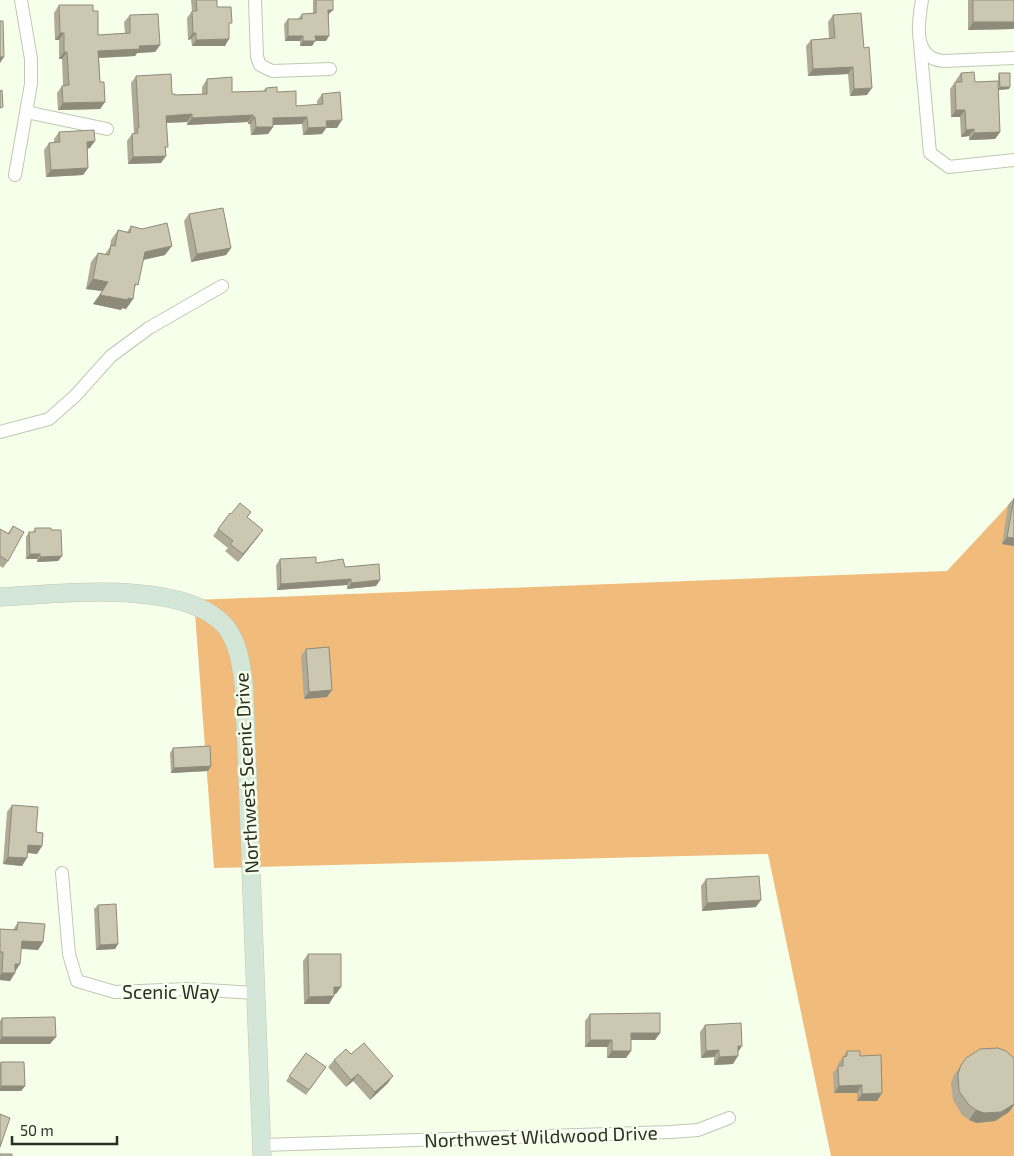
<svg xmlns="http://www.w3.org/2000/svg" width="1014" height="1156" font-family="'Exo 2',sans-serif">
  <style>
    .forest { fill: #f0bb7b }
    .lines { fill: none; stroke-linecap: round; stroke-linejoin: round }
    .street-casing { stroke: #c0c8b2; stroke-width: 14 }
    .secondary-casing { stroke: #c0c8b2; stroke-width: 19 }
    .street { stroke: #fff; stroke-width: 12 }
    .secondary { stroke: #d4e6d8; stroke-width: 18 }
    .wall { fill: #afab97 }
    .shaded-wall { fill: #8e8b7b }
    .building { fill: #cbc7b0; stroke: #8e8b7b }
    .labels { text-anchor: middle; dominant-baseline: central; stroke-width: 5; stroke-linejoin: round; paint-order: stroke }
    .street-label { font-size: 19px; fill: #2c2f27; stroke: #f6ffe9 }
  </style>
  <rect width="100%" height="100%" fill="#f6ffe9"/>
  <path class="forest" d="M1014 499V1156H831L768 854 214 868 194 600 947 571Z"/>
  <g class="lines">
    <defs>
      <path id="street" d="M255 0 257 57 260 65 272 71 330 69
        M922 0C918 23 912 59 944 61L1014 58
        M920 43 930 153 949 167 1014 160
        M26 112 107 129
        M15 175 31 84V59L21 0
        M0 432 49 419 75 396 111 356 149 328 222 286
        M62 873 69 954 77 981 115 992 188 989 256 993
        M262 1145 671 1132 698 1130 729 1118"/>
      <path id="secondary" d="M0 597C57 594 186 578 226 627 239 644 241 665 244 685L262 1156"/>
    </defs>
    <use href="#street" class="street-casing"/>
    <use href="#secondary" class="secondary-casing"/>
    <use href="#street" class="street"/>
    <use href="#secondary" class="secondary"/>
  </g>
  <path class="wall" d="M191 0H217V7L229 27 225 46H192L191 39 188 40 187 18 192 11Z
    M313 0H333L329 14 326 41H315L312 46H300V41H285L284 24 288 19H298L302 14 313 13Z
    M968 0H1014V28L1013 29 968 30Z
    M59 5 93 11 98 35 125 33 124 22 130 15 160 45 155 52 137 53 135 56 99 58 100 82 105 102 100 109 58 110 57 93 62 86H63L62 59H59V40H55L54 13Z
    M833 15 867 95 850 96 848 74 808 76 806 46 811 40 829 38 828 22Z
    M961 73 975 82 998 81V76L999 73 1009 89 998 90 1000 132 995 139 969 140V136L961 137 960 117H951L950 89 955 82H956V80Z
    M136 76 175 95 202 94V87L207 79 232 92 263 91 266 88 277 92 296 106 317 105V101L322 94 337 128H326L322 134 303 135 302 124 273 125V127L268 134 251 135 250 124H248V122L187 125V122L166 123V150L161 163 128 164 127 141 132 134 134 133 131 83Z
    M59 132 90 148 87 149 88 168 83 175 46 177 44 150 49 143 54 142V139Z
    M189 214 231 248 226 255 191 262 184 221Z
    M131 226 165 255 143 260 134 291 133 299 126 309 122 308 121 310 93 304 102 291 86 289 91 262 98 253 105 254 110 247 111 240 118 230 127 232Z
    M1014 498V546L1002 544 1008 505Z
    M251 512 247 517 263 530 238 562 225 551 228 548 213 536 230 513 231 514Z
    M13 526 8 561 3 568 0 566V529L8 533Z
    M35 528 51 530 62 556 58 561 37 562V559H26V537L29 532H33Z
    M280 559 345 567 380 580 376 586 347 589V585L277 590 276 565Z
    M306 649 327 697 304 699 301 656Z
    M173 748 211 766 208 771 171 773 170 753Z
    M12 805 36 832 42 846 37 854 28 853 22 866 3 864 7 812Z
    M706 879 756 907 702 911 701 886Z
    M98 905 118 944 115 949 96 950 94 909Z
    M18 922 43 942 38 950 21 949 15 972 10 981 0 980V929L13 930Z
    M308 954 336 994H334L329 1004H304L303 961Z
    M590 1014 660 1033 655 1040H631V1051L626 1058H607V1047H585V1021Z
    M2 1018 50 1044H0V1021Z
    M705 1025 742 1046 738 1052 733 1064 714 1065V1057L701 1058 700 1032Z
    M847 1051 860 1056 877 1101H857V1093H834L833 1073 838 1067V1064Z
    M306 1053 326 1067 306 1095 286 1081Z
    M351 1054 388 1083 370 1100 353 1081 346 1087 328 1067 334 1060Z
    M966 1058H1014V1105L1009 1112 995 1121 977 1123 969 1120 962 1115 953 1100 951 1083 954 1075Z
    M1 1062 25 1086 21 1091H0V1063Z"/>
  <path class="shaded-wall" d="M328 10H333L329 14H325Z
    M973 22H1014V28L1013 29 968 30Z
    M60 33H64L59 40H55Z
    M193 33H196L191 39 188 40Z
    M288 36H303L300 41H285Z
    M315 36H329L326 41H315L312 46H300L303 41Z
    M229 39 225 46H192L196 40Z
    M160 45 155 52 137 53 135 56 93 58 98 51 139 46Z
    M64 52H67L62 59H59Z
    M0 57H4L0 63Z
    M853 67 848 74 808 76 813 69Z
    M1000 87H1010L1009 89 998 90Z
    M872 88 867 95 850 96 854 89Z
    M105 102 100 109 58 110 63 103Z
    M956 110H965L960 117H951Z
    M192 114 187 122 161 123 166 116Z
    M253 115 248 122 187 125 192 118Z
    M253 117H255L250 124H248Z
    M307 117 302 124 268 125 273 118Z
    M342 120 337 128H326L322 134 303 135 308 128 326 121Z
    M256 127H273L268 134 251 135Z
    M974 129 969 136 961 137 966 130Z
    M1000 132 995 139 969 140 974 133Z
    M95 141 90 148 82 149 87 142Z
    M166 156 161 163 128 164 133 157Z
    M88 168 83 175 46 177 51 170Z
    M172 246 165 255 138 261 145 252Z
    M231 248 226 255 191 262 197 254Z
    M93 279 108 282 102 291 86 289Z
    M100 295 133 299 126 309 122 308 121 310 93 304Z
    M263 530 258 537 238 562 243 554Z
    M1007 537 1014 538V546L1002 544Z
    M30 554H40L37 559H26Z
    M62 556 58 561 37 562 40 557Z
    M351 579 347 585 277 590 281 584Z
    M380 580 376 586 347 589 351 583Z
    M332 690 327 697 304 699 309 692Z
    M211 766 208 771 171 773 174 768Z
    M28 845 42 846 37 854 23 852Z
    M8 857 27 858 22 866 3 864Z
    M761 900 756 907 702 911 707 903Z
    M22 941 43 942 38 950 17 948Z
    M118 944 115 949 96 950 100 945Z
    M15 964H20L15 972Z
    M2 973H15L10 981 0 980V975Z
    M334 987H341L336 994H329Z
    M334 996 329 1004H304L309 997Z
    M631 1033H660L655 1040H626Z
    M2 1037H56L50 1044H0V1040Z
    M590 1040H612L607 1047H585Z
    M738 1046H742L737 1053Z
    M719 1050 714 1057 701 1058 706 1051Z
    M612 1051H631L626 1058H607Z
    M738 1056 733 1064 714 1065 719 1057Z
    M358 1074 353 1081 346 1087 351 1080Z
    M393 1076 388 1083 370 1100 375 1092Z
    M862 1085 857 1093H834L839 1086Z
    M1 1086H25L21 1091H0V1088Z
    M882 1093 877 1101H857L862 1094Z
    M1014 1104V1105L1009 1112 995 1121 977 1123 969 1120 976 1110Z"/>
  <path class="building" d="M196 0H217V7H231L232 23H229V39L196 40V33H193L192 11H197Z
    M316 0H333V10H328L329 36H315L316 41H303V36H288V19H302V14L316 13Z
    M973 0H1014V22H973Z
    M59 5H93V11H98V35L130 33V15L158 14 160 45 139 46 140 49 98 51 100 82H104L105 102 63 103 62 86 69 85 67 52H64V33H60Z
    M861 13 864 48 869 47 872 88 854 89 853 67 813 69 811 40 835 38 833 15Z
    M0 21H3L4 57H0Z
    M974 72 975 82 998 81 1000 132 974 133V129L966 130 965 110H956L955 82H962L961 73Z
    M999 73H1010V87H1000Z
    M171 74 172 94H175V95L207 94V79L232 77V92L266 91V88L277 87V92L296 91V106L323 104 322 94 340 92 342 120 326 121 327 127 308 128 307 117 273 118V127H256L255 117H253V115L192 118V114L166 116 168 147H165L166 156 133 157 132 134 138 133 137 128H139L136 76Z
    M2 90 3 107 0 108V91Z
    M94 130 95 141 87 142 88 168 51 170 49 143 60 142 59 132Z
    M223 208 231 248 197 254 189 214Z
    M167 223 172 246 145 252 138 285 135 284 133 299 128 298V300L100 295 108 282 93 279 98 253 109 255 111 245 115 246 118 230 130 233 131 226 142 229Z
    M1014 498V538L1007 537Z
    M240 503 251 512 247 517 263 530 243 554 230 544 233 541 218 529 230 513 231 514Z
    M13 526 24 532 8 561 0 556V529L9 534Z
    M35 528H51V530H61L62 556 40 557V554H30L29 532H35Z
    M316 557V563L343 559 345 567 379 564 380 580 351 583V579L281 584 280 559Z
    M329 647 332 690 309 692 306 649Z
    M210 746 211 766 174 768 173 748Z
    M12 805 38 807 36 832 43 833 42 846 28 845 27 858 8 857Z
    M759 876 761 900 707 903 706 879Z
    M116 904 118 944 100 945 98 905Z
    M18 922 45 924 43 942 22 941 20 964H15V973H2L3 952H0V929L17 930Z
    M308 954H341V987H334V996L309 997Z
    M660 1013V1033H631V1051H612V1040H590V1014Z
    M55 1017 56 1037H2V1018Z
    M741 1023 742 1046H738V1056L719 1057V1050L706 1051 705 1025Z
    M364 1043 393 1076 375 1092 358 1074 351 1080 334 1060 346 1049 351 1054Z
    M998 1048 1006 1051 1014 1058V1104L1001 1112 984 1113 976 1110 969 1105 959 1091 958 1074 961 1065 966 1058 980 1049Z
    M847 1051H860V1056L881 1055 882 1093 862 1094V1085L839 1086 838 1066H843V1057L847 1056Z
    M306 1053 326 1067 309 1090 289 1076Z
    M1 1062H24L25 1086H1Z
    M0 1114 10 1118 0 1147Z
    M0 1154H12V1156H0Z"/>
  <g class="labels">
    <g class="street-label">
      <text transform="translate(246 773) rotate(-93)">Northwest Scenic Drive</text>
      <text x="171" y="991">Scenic Way</text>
      <text transform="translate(541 1136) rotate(-2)">Northwest Wildwood Drive</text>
    </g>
  </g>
  <path d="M12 1136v8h105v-8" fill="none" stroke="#2c2f27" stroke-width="2.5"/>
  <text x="20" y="1136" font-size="15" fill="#2c2f27" stroke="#f6ffe9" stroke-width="4" paint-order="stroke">50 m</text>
</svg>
